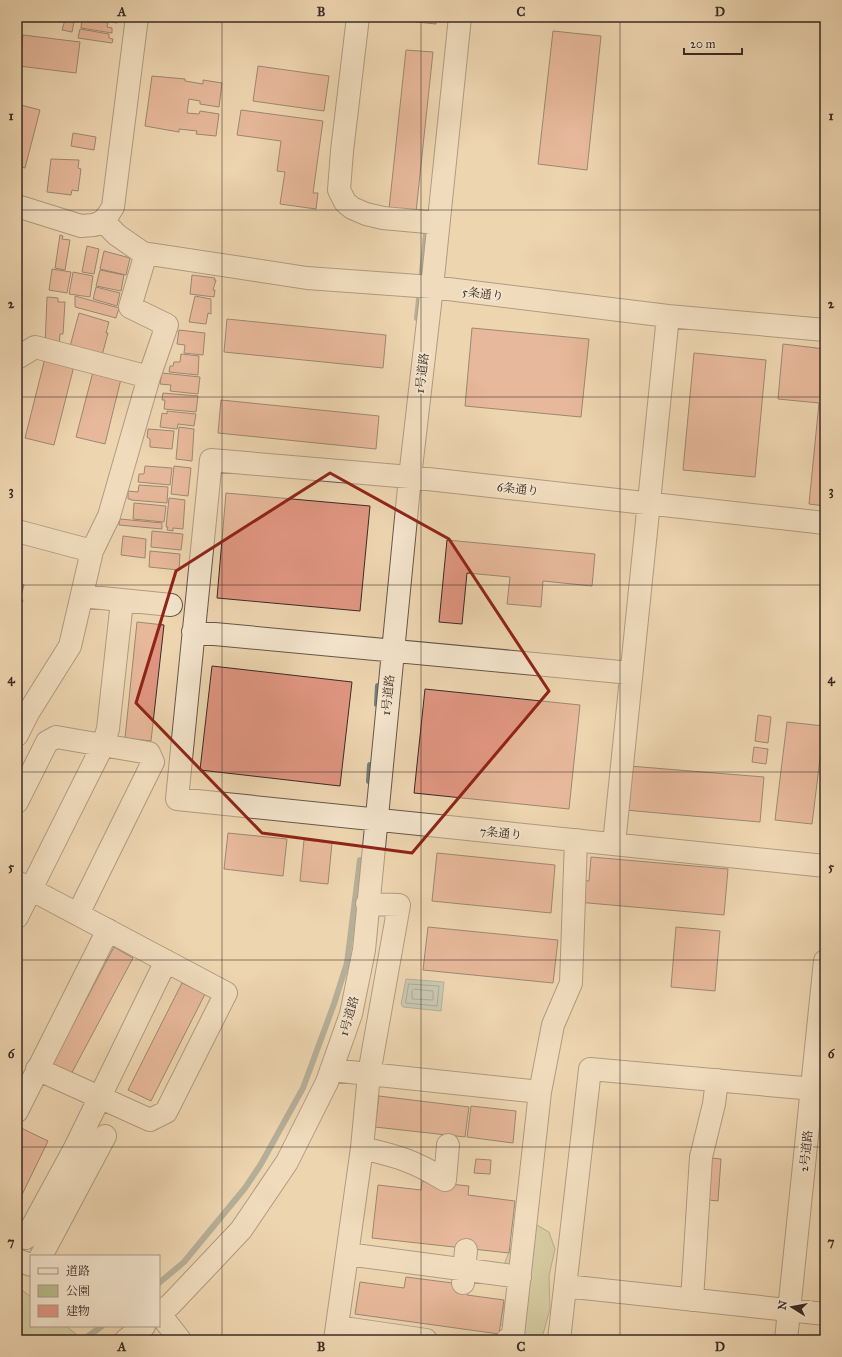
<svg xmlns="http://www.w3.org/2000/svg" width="842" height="1357" font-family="'IM FELL Great Primer','Noto Serif JP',serif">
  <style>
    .green { fill: #b8bd8c; stroke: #797458 }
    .water { fill: #9ab8b2; stroke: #74807a }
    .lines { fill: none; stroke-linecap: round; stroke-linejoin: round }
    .shore { stroke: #6a726c; stroke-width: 1 }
    .stream { stroke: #74807a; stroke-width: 6 }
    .building { fill: #e09682; stroke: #3a2b25 }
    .minor-casing { stroke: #675648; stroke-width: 24 }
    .minor { stroke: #f3e4cc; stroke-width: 22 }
    .marked { fill: none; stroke: #8f2418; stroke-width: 3; stroke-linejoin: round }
    .grid { fill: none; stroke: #3a2b25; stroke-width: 1; stroke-opacity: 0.55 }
    .labels { text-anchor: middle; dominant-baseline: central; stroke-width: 4; stroke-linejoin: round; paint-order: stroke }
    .street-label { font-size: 12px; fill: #3a2b25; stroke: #f3e4cc }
    .neatline { fill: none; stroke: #3a2b25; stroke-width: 1.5 }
    .grid-label { font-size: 13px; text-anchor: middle; font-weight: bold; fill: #3a2b25 }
  </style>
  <rect width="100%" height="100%" fill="#edd5b0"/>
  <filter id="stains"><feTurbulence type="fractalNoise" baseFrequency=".005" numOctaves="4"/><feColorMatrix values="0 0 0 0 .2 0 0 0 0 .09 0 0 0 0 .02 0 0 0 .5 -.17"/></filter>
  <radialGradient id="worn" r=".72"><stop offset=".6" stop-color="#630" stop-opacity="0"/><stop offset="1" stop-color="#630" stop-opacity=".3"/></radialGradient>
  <path class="green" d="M535 1224 549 1232 555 1249 549 1276 550 1309 543 1334C523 1344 513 1338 499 1323L506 1299 516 1287 503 1267 514 1240Z
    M17 1286 31 1297V1326H66L76 1334 66 1340H17Z"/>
  <path class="water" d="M406 979 444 982 441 1011 403 1007 401 1004Z"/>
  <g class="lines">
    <path class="shore" d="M409 984 439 986 437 1006 406 1003Z
      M414 989 433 991V1000L412 999V991Z"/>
    <path class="stream" d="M417 318 427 225
      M377 704 378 686
      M369 781 370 765
      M159 1283 184 1262 245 1188 261 1164 303 1088 334 1004 347 963 360 860
      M83 1340 102 1326"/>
  </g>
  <path class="building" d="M81 17H118L117 23Z
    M408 17H436V24L407 21Z
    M82 19 108 23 107 27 112 28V33L81 28Z
    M65 20 74 22 72 32 62 30Z
    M80 29 109 34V38L113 39 112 43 78 38Z
    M553 31 601 36 587 170 538 164Z
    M23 35 80 42 76 73 19 66Z
    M406 50 433 52 416 212 389 209Z
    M258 66 329 76 324 111 253 101Z
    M152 76 185 79V81L203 84V80L222 83 219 107 200 104V101L189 99 187 113 199 114 200 111 219 114 216 136 196 134 197 131 179 129V132L145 126Z
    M17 104 40 110 25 168 17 166Z
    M241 110 323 121 313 193H318L316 209 280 204 285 172 277 171 281 141 237 135Z
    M73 133 96 137 94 150 71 146Z
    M51 159 79 160 78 168 81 169 78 191 72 190 71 195 47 192Z
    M60 235 63 236 62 239 70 240 65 270 55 268Z
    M87 246 99 249 94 274 82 272Z
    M104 251 130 258 126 275 100 269Z
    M52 269 71 272 67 293 49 290Z
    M100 270 124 275 121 291 96 286Z
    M73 272 93 276 90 297 69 294Z
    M192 275 215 278 214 280H216L213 290H215L214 297 190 294Z
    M96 287 120 293 117 306 93 299Z
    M75 296 119 308 116 318 75 307Z
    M195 296 211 299V314L208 313 206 324 189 322Z
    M47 297 58 298V302H65L63 334H60L59 347 45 346Z
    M79 313 109 322 106 333H108L101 359 69 350Z
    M227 319 386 335 383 368 224 352Z
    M472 328 589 339 581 417 465 406Z
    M179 330 205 333 203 355 184 353 185 345 177 344Z
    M783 344 825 349V506L809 504 819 403 778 399Z
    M694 353 766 360 755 477 683 470Z
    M181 354 199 356 198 375 169 372 170 366H173L174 362H180Z
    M45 358 74 366 54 445 25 438Z
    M94 368 122 375 105 444 76 437Z
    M162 373 200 377 198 394 170 391 171 385 160 384Z
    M163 393 198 396 196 412 164 409 165 400H162Z
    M221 400 379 416 376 449 218 433Z
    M167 411 196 414 194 426 178 424 177 429 160 427 162 413 167 414Z
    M179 427 194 429 192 461 176 459Z
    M148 429 174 431 172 449 150 447V439L147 437Z
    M145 466 172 468 170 485 138 482 139 474H144Z
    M174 466 191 468 188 496 171 494Z
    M139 485 168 487 167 503 131 500V499H128V491L138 492Z
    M226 493 370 506 360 611 217 598Z
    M169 498 185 500 183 529 173 528V531L167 530 168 527H166Z
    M134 503 166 506 164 522 133 519Z
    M120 519 162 523V529L119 525Z
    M152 531 183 534 181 550 151 547Z
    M123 536 146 539 145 558 121 555Z
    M447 540 595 554 592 586 543 581 541 607 507 604 510 577 467 573 462 624 439 622Z
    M150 551 180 554 179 570 149 567Z
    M17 583 24 585 21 596 17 594Z
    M17 598 23 600 22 603 19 602 17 607Z
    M137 622 164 625 151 741 125 738Z
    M212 666 352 682 340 786 200 770Z
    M425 689 580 705 569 809 414 793Z
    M758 715 771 717 768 743 755 741Z
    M787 722 824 726 812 824 775 820Z
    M754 747 768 749 766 764 752 762Z
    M629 766 764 777 760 822 625 810Z
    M228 833 287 839 283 876 224 869Z
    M304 840 332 843 328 884 300 881Z
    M437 853 555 865 551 913 432 901Z
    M591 857 728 869 724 915 577 902 579 880 589 881Z
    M428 927 558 940 553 983 423 970Z
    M676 927 720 931 715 991 671 987Z
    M114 947 133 958 69 1078 50 1068Z
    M182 983 205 994 151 1101 128 1090Z
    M379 1096 469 1107 465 1137 375 1127Z
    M471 1106 516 1111 513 1143 467 1137Z
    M21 1128 48 1141 17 1205V1136Z
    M701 1157 721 1159 718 1201 691 1198Z
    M476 1159 491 1160 490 1174 474 1173Z
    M422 1181 469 1186 468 1195 515 1201 509 1253 372 1238 378 1185 421 1190Z
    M406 1277 468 1285 467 1295 504 1300 499 1334 355 1314 360 1282 404 1288Z"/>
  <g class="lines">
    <defs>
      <path id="minor" d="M358 17 342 151 339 190 345 202 352 208 366 214 383 218 438 223
        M17 206 81 226 94 225 103 221 108 215 113 207 115 191 137 17
        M143 253 307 278 432 287 668 316 825 330
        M17 358 35 347 149 377
        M825 523 410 477 211 460 177 799 825 866
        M17 531 92 551
        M82 596 171 605
        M193 632 631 673
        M17 735 28 713 70 646 92 551 109 516 149 377 167 325 130 307 144 260 143 253 117 235 103 221
        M17 802 47 742 56 737 149 753 153 762 78 914
        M614 844 668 316
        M17 882 226 993 166 1112 150 1120 37 1069
        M17 917 103 745 108 729 122 601
        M331 1070 540 1092
        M17 1111 108 930
        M362 1148C397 1156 414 1161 445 1180L448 1145
        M17 1234 26 1238 75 1148 166 961
        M347 1254 520 1277
        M41 1256 105 1136
        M17 1260 31 1265
        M463 1283 466 1250
        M565 1286 825 1314
        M692 1300 701 1157 714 1104 717 1080
        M159 1313 180 1340
        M159 1314 171 1304 241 1230 287 1162 327 1082 351 1014 364 950 410 477 432 287 460 17
        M337 1327 426 1340
        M126 1340 144 1326
        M335 1340 362 1148 369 1074 399 905 367 904
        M507 1340 513 1335 540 1092 553 1025 571 983 576 840
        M559 1340 590 1069 825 1090
        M786 1340 825 961"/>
    </defs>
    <use href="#minor" class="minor-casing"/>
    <use href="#minor" class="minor"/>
  </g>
  <path d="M0 0H842V1357H0ZM330 473 449 539 549 691 412 853 262 833 136 703 176 571Z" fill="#edd5b0" fill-opacity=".55" fill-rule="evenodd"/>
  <path class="marked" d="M330 473 449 539 549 691 412 853 262 833 136 703 176 571Z"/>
  <path class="grid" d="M222 17V1340M421 17V1340M620 17V1340M17 210H825M17 397H825M17 585H825M17 772H825M17 960H825M17 1147H825"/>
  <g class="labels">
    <g class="street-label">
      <text transform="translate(483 294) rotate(7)">5条通り</text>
      <text transform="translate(422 373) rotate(-83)">1号道路</text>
      <text transform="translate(518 489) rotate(6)">6条通り</text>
      <text transform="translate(388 695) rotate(-84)">1号道路</text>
      <text transform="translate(501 833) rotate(6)">7条通り</text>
      <text transform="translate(349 1016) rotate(-74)">1号道路</text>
      <text transform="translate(806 1151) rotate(-84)">2号道路</text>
    </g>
  </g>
  <rect width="842" height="1357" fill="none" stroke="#edd5b0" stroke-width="44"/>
  <rect x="30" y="1255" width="130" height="72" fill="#f3e4cc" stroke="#a99a89"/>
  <rect x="38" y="1268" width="20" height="6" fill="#f3e4cc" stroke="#a99a89"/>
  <text x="66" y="1275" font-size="12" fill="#3a2b25">道路</text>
  <rect x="38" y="1285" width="20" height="12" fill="#b8bd8c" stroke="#a99a89"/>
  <text x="66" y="1295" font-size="12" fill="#3a2b25">公園</text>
  <rect x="38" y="1305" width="20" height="12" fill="#e09682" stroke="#a99a89"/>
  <text x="66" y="1315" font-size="12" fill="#3a2b25">建物</text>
  <g transform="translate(792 1307) rotate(281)" stroke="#f3e4cc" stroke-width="3" paint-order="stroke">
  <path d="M0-3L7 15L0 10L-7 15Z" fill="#3a2b25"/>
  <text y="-6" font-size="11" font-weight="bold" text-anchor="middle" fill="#3a2b25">N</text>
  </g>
  <path d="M684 48v6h58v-6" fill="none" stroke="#3a2b25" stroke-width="2"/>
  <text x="690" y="48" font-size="12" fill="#3a2b25" stroke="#f3e4cc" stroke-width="3" paint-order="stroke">20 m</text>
  <rect x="22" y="22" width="798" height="1313" class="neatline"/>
  <g class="grid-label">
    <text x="122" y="16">A</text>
    <text x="321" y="16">B</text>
    <text x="521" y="16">C</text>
    <text x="720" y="16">D</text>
    <text x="11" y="120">1</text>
    <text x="831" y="120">1</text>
    <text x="11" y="308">2</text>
    <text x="831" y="308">2</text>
    <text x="11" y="495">3</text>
    <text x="831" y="495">3</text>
    <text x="11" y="683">4</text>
    <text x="831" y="683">4</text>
    <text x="11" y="871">5</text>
    <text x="831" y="871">5</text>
    <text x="11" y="1058">6</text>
    <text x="831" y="1058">6</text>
    <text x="11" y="1246">7</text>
    <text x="831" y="1246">7</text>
    <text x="122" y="1351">A</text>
    <text x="321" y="1351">B</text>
    <text x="521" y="1351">C</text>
    <text x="720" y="1351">D</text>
  </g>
  <rect width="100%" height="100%" filter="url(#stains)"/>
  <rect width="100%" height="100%" fill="url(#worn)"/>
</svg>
